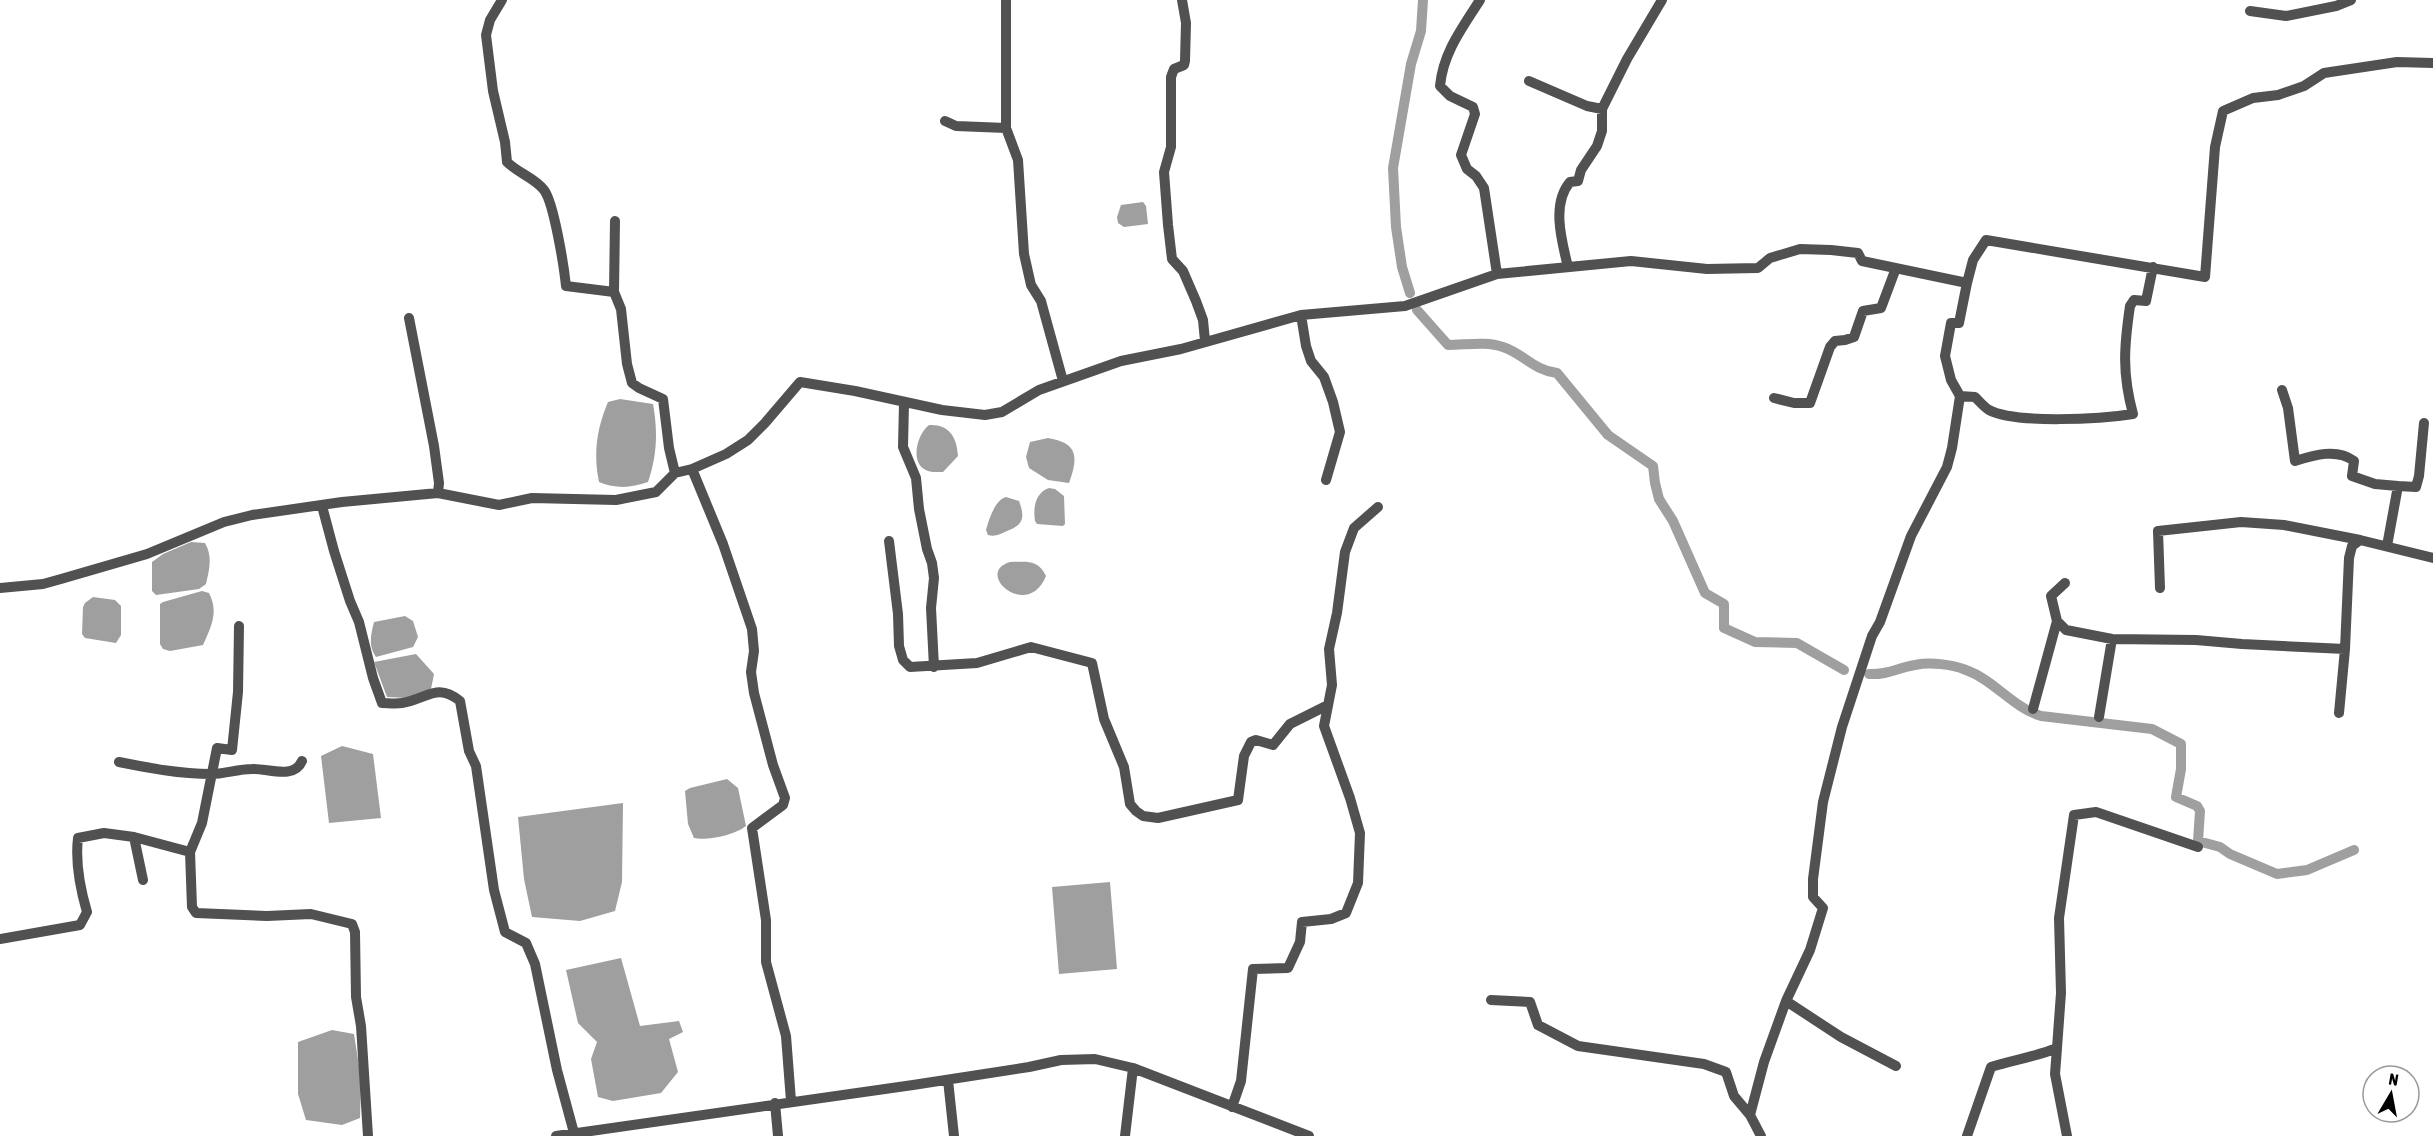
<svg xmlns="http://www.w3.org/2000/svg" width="2433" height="1136" font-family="'Asap Condensed',sans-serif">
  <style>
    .water { fill: #9f9f9f }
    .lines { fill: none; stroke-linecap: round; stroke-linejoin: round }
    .canal { stroke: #9f9f9f; stroke-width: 10 }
    .minor { stroke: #515151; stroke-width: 10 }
  </style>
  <rect width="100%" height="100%" fill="#fff"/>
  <path class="water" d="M1143 202 1146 206 1148 224 1124 227 1118 223 1117 217 1121 205Z
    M620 399 653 404C658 431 657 456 648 482 631 488 616 489 599 482 593 453 597 428 608 402Z
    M929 425C949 424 957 437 958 456L943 472C937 472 929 473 924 469 910 460 918 433 929 425Z
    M1048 438C1079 443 1078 458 1069 483L1048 480 1029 468 1026 457 1030 442Z
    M1049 488 1055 489 1064 496 1065 524 1063 526 1037 524 1035 521C1033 508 1035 493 1049 488Z
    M1006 497 1019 501C1025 517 1024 525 1007 531 1000 534 996 537 988 535L986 530C989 519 995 500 1006 497Z
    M191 542 205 543C213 557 209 570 206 584L199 589 156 595 152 591V562L163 554Z
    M1010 562C1027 562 1038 559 1046 576 1028 621 973 573 1010 562Z
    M202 591 209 593C219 612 211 627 203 645L170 651 163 649 160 644V604L163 602Z
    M93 597 115 600 121 606V635L116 643 85 638 82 634 83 607 85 603Z
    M405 616 413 621 418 637 413 647 376 657C368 646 371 634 374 622Z
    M416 654 434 674 431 689 409 698 387 697 374 662Z
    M342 746 373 754 381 818 329 823 321 756Z
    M727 779 738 788 746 826C735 835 707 841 694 838L688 824 685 791 690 788Z
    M623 803 622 882 615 911 580 921 532 917 524 879 518 817Z
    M1110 882 1117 969 1059 974 1052 887Z
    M621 958 640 1026 679 1021 683 1032 669 1039 678 1072 661 1093 613 1101 598 1097 591 1059 597 1042 578 1023 566 970Z
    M332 1030 354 1034 361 1079 360 1118 342 1125 306 1120 298 1094V1042Z"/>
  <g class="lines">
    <path class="canal" d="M1410 293 1402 267 1396 227 1393 168 1411 64 1421 31 1423 0
      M1417 310 1448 345C1466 345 1486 341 1503 347 1524 354 1533 370 1557 373L1608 435 1653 466 1655 483 1659 499 1673 521 1705 593 1724 604V628L1755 642 1797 643 1844 670
      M1869 674C1888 675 1897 668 1915 665 1930 662 1951 664 1966 670 1994 680 2012 707 2041 716L2152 729 2181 744V769L2176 797 2197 806 2200 811 2198 841 2220 847 2230 854 2277 874 2307 870 2354 850"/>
    <path class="minor" d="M502 0 490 20 486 35 493 91 505 142 507 162C518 173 535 178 544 190 554 203 564 267 566 286L614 292
      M1006 0V128
      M1182 0 1186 23 1185 61 1184 65 1174 69 1171 77V147L1164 172 1168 225 1172 259 1183 271 1196 301 1203 320 1205 341
      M1480 0C1462 28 1443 53 1440 86L1450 96 1473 107 1475 114 1461 155 1467 169 1476 176 1484 188 1497 274
      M2250 11 2286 16 2336 6 2351 0
      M1529 81 1587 106 1602 109 1627 59 1662 0
      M945 121 956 126 1006 128 1018 160 1024 254 1031 285 1041 301 1063 381
      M615 221 614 292 621 309 627 364 632 383 639 388 663 399 669 448 675 473
      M1568 267C1562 242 1551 204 1570 182L1578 181 1581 170 1597 146 1602 131V109
      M1301 315 1306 346 1311 361 1324 377 1333 402 1340 432 1326 480
      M2282 390 2288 408 2295 461C2314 455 2337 448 2354 461L2352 476 2375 484 2398 486 2387 546
      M1960 396 1975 397C1979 401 1984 407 1989 410 2015 424 2102 419 2133 414 2122 373 2124 347 2130 306L2134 300 2146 301 2153 267
      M1774 398 1794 403H1810L1830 347 1835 341 1845 340 1854 337 1863 311 1881 308 1896 268
      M904 403 903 447 916 478 919 509 927 549 932 563 934 578 931 608 934 667
      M692 469 723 544 752 629 754 651 751 672 754 693 773 765 785 798 783 805 752 828 766 920V962L786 1036 791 1101
      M2398 486 2416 487 2419 476 2424 423
      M438 493 499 505 532 498 616 500 656 492 675 473 692 469 726 454 748 440 765 423 800 382 855 391 942 410 985 415 1002 412 1039 390 1121 361 1181 349 1301 315 1405 306 1497 274 1631 261 1707 269 1758 268 1770 258 1800 249 1831 250 1858 253 1862 261 1967 283 1973 260 1986 240 2205 277 2215 147 2223 111 2253 98 2278 95 2304 86 2324 73 2397 62 2433 63
      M322 506 334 551 350 601 359 622 373 678 382 703C388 703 395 704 402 703 427 699 437 682 460 701L469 751 476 766 494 890 505 932 526 943 535 964 557 1070 574 1133
      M889 541 898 614 899 646 903 660 910 667 977 663 1031 647 1092 663 1104 719 1124 767 1130 804 1136 811 1143 816 1158 818 1238 800 1244 756 1251 742 1256 740 1273 745 1290 724 1328 705
      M2065 583 2051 596 2057 621 2066 630 2112 639 2196 640 2242 644 2345 649 2349 558 2352 546 2360 540 2433 558
      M0 588 43 584 61 579 147 554 224 522 252 515 342 502 438 493 439 483 434 446 409 318
      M2160 588 2158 531 2241 522 2284 525 2360 540
      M239 626 238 692 232 750 217 748 202 823 190 852 192 907 196 913 267 916 311 914 352 924 355 932 356 997 361 1026 368 1136
      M2033 709 2057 621
      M2339 713 2345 649
      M2099 717 2112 639
      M119 762C149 768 180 774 211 774 224 774 238 769 252 769 267 768 294 780 302 761
      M134 837 190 852
      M0 939 80 925 87 912C80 888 75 863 78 838L104 833 134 837 143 880
      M1491 1000 1530 1002 1538 1025 1578 1046 1704 1064 1726 1072 1734 1096 1750 1115
      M1786 1001 1841 1037 1896 1066
      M2057 1048 2055 1074 2067 1136
      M948 1080 954 1136
      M775 1103 778 1136
      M1232 1107 1241 1081 1253 969 1288 968 1300 942 1302 922 1331 919 1346 913 1358 883 1360 833 1350 798 1324 726 1332 685 1329 649 1337 613 1345 552 1354 528 1378 507
      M556 1136 913 1085 1029 1067 1061 1060 1095 1059 1133 1068 1309 1136
      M1125 1136 1133 1068
      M1761 1136 1750 1115 1764 1062 1786 1001 1810 950 1823 908 1813 897V879L1823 802 1842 727 1872 636 1880 622 1911 536 1947 467 1952 448 1960 396 1951 380 1945 356 1951 323H1959L1967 283
      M1967 1136 1991 1067C2013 1060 2035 1057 2057 1048L2061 993 2059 918 2074 815 2096 812 2198 847"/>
  </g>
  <g transform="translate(2391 1094) rotate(10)"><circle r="28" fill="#ffffff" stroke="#999999" stroke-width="1.5"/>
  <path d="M0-4.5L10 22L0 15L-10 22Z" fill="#000000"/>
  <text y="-9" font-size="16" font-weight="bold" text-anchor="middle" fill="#000000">N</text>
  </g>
</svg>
